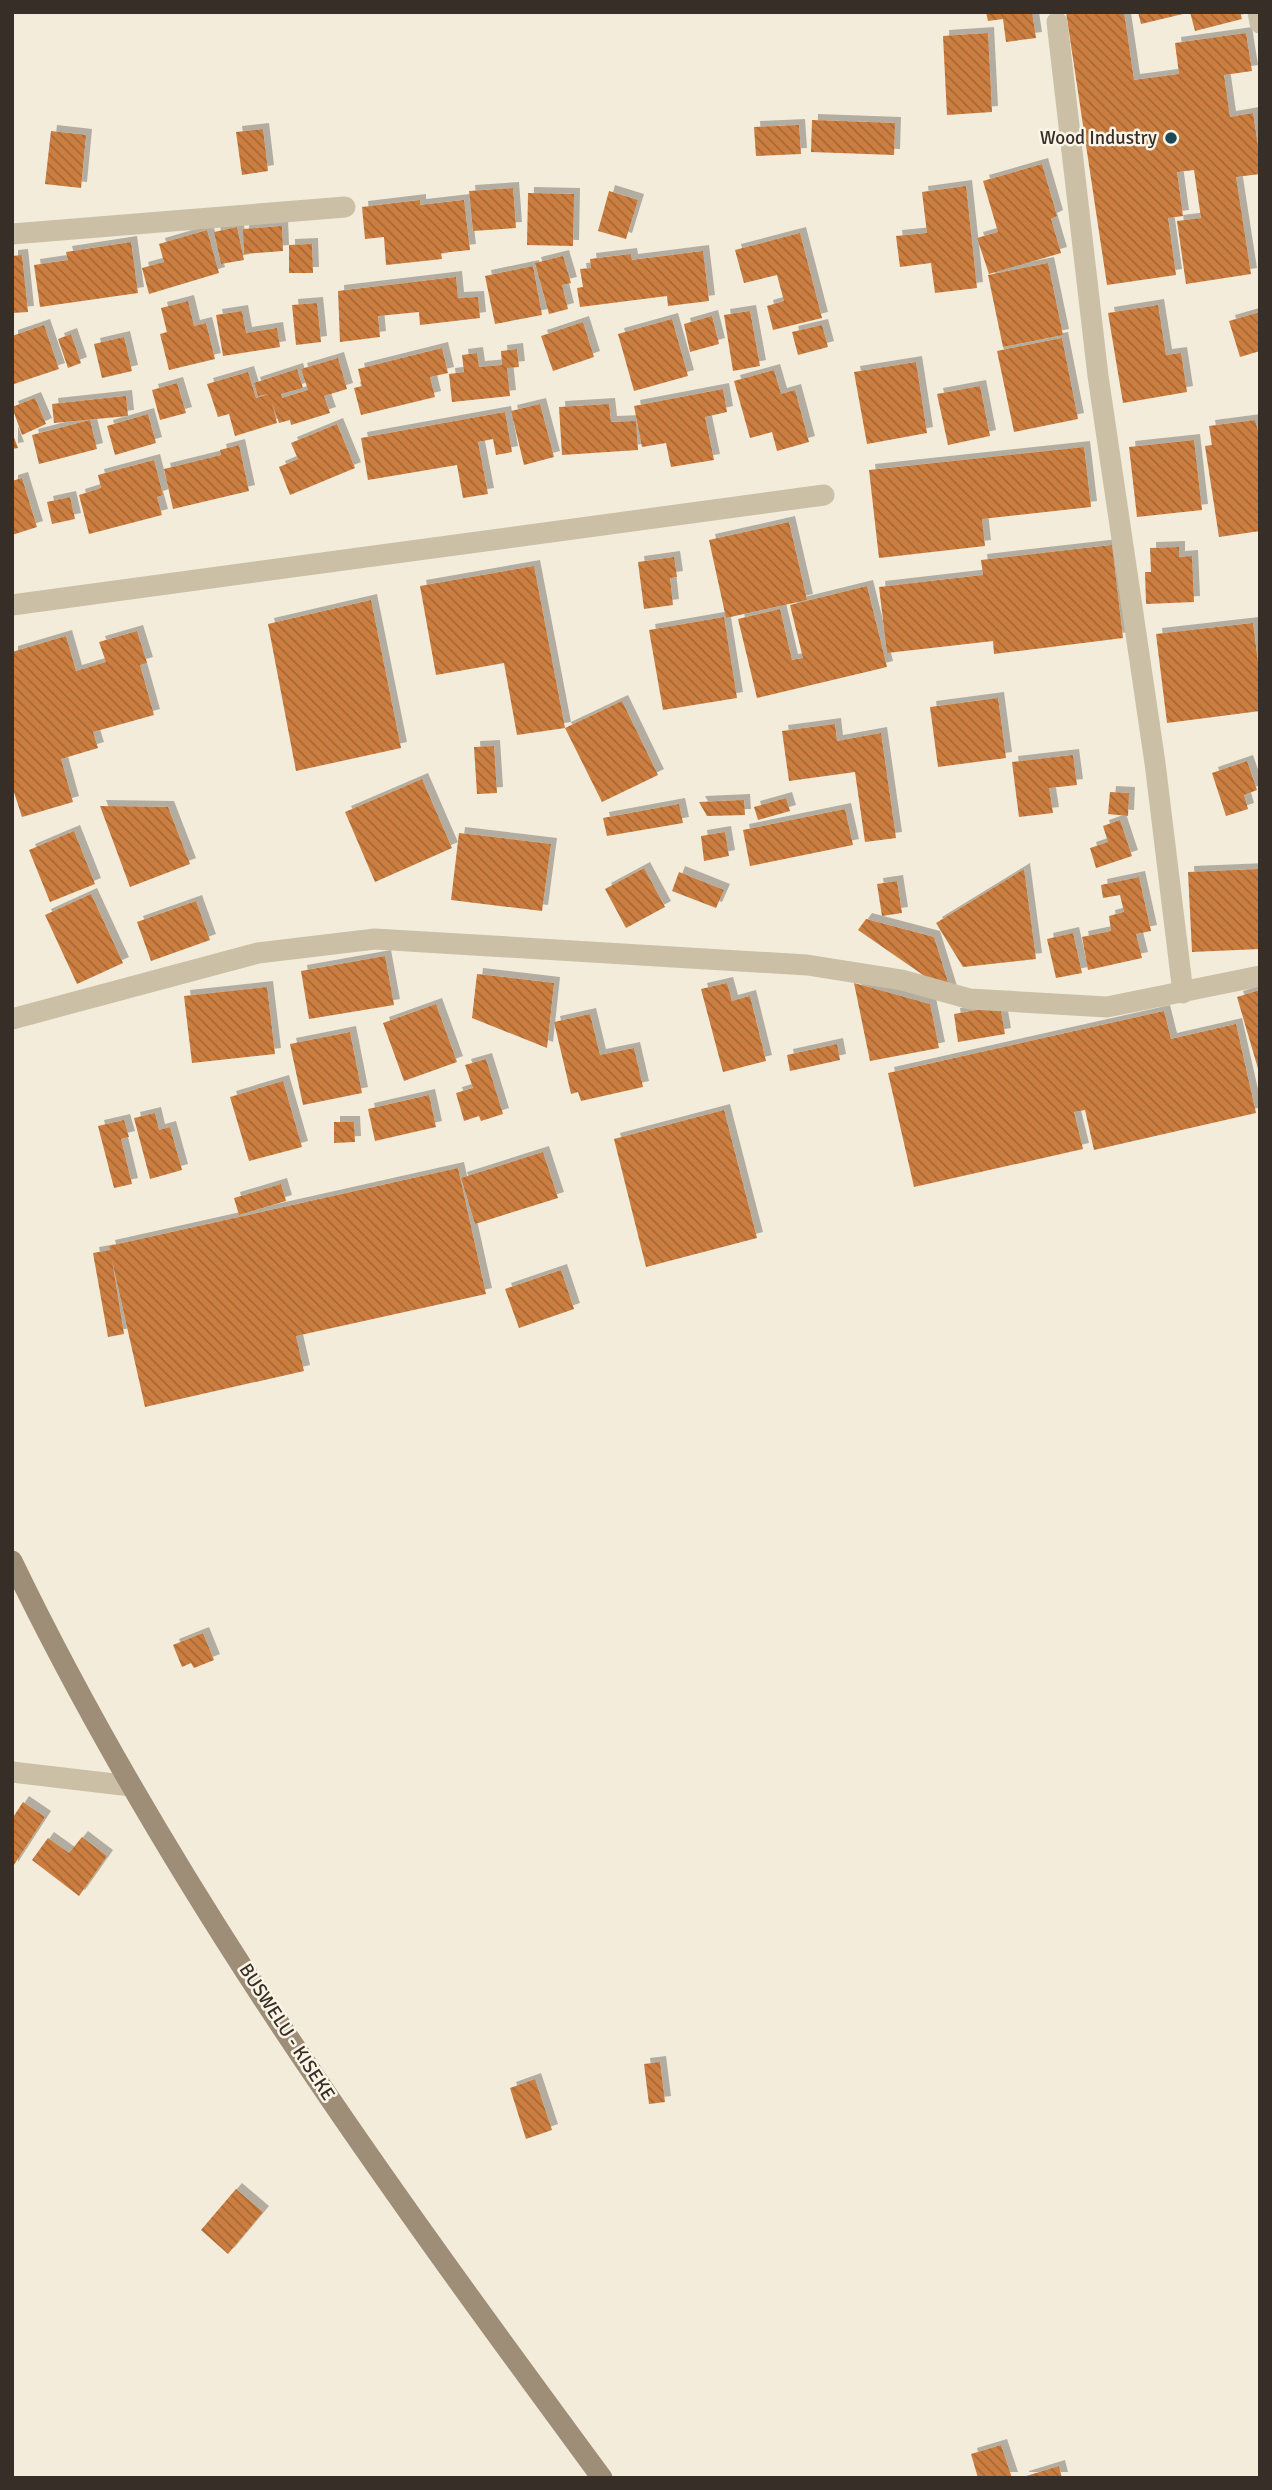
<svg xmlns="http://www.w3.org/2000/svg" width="1272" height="2490" font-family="Signika,sans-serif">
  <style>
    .building { fill: url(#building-back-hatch); filter: url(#shadow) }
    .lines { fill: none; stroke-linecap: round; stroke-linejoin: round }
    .lane { stroke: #cbbfa6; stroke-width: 21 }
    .street { stroke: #cbbfa6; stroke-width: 21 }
    .secondary { stroke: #9f8e77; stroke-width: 21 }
    .poi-dot { fill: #1b495a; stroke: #faf5e7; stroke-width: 2.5 }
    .labels { text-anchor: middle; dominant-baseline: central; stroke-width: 5; stroke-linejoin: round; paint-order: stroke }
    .poi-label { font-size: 19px; fill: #372f27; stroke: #faf5e7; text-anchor: end }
    .street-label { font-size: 19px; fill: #372f27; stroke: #faf5e7 }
  </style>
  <defs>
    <pattern id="building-back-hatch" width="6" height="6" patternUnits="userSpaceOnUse" patternTransform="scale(1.75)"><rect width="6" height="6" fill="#cb7e40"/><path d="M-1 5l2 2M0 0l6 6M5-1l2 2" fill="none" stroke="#a66836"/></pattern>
    <filter id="shadow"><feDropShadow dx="6" dy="-6" stdDeviation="0" flood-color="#0004"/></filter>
  </defs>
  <rect width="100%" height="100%" fill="#f3ecda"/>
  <path class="building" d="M986 12H1032L1036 38 1006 42 1003 19 988 21Z
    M1066 12H1124L1134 80 1179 74 1175 43 1246 33 1252 71 1224 75 1230 117 1253 113 1260 160V174L1236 177 1251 274 1186 284 1177 221 1201 218 1194 170 1177 172 1183 216 1168 218 1176 275 1107 285Z
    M1138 12H1187V13L1141 24Z
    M1190 12H1240L1242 19 1195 31Z
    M988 33 992 112 947 115 943 36Z
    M812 120 895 123 894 155 811 152Z
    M799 125 801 154 756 156 754 127Z
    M263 129 268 171 242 175 236 132Z
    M51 131 86 135 81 188 45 184Z
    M1042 164 1057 216 1051 219 1061 253 989 274 977 238 998 232 983 181Z
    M966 186 977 288 935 293 931 263 900 267 896 236 927 233 922 192Z
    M513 188 516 228 473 231 469 191Z
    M609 191 638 200 626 239 598 231Z
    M528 193 574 194 573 246 527 245Z
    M420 200V205L464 200 470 250 441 253 442 259 386 265 384 237 365 239 362 207Z
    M282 226 283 251 244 254 243 229Z
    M237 227 244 260 221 264 214 232Z
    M207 230 219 273 149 294 142 268 164 262 159 244Z
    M800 233 822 318 773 330 767 306 784 301 777 275 744 283 735 250Z
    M131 242 138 293 40 307 34 265 68 260 66 252Z
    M312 244 313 273H289V245Z
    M703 251 709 301 668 306 667 296 580 307 577 288 583 287 580 269 591 268 590 259 631 254 632 260Z
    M22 255 28 312 12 313V256Z
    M563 256 571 283 562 285 568 309 549 314 535 263Z
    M1048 263 1063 335 1003 347 988 275Z
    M533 266 542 315 495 324 485 276Z
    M456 277 458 298 478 297 480 318 420 325 419 312 378 316 380 337 340 342 338 291Z
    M188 301 194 326 206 323 215 359 169 370 160 334 167 332 161 308Z
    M317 303 321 342 296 345 292 305Z
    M1158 305 1166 355 1181 353 1187 392 1123 403 1108 313Z
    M242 311 246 333 277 328 280 347 223 356 216 315Z
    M750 311 760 366 733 371 724 315Z
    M1260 312V351L1240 357 1229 321Z
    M712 316 719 344 690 352 684 324Z
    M672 319 688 376 634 391 618 334Z
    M583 322 594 357 553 371 541 336Z
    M44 325 59 369 14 384 12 336Z
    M822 325 828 347 798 355 792 332Z
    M71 334 81 363 68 368 58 339Z
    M124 337 132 371 102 378 94 344Z
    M1062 338 1078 419 1014 432 997 351Z
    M442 348 448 373 430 377 435 397 361 415 354 388 362 386 358 369Z
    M517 349 519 367 507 368 510 396 452 402 449 374 464 372 462 355 477 353 479 367 502 365 501 351Z
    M338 358 347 389 324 396 330 413 291 425 290 420 279 423 272 403 277 423 235 436 229 414 218 417 207 384 248 372 256 398 269 394 258 396 254 383 297 369 303 388 281 394 282 398 308 390 301 369Z
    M916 362 927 433 867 444 854 372Z
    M774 370 781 394 795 390 809 442 777 451 772 432 750 438 734 381Z
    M177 383 186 413 160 420 152 390Z
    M980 386 990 436 948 445 937 394Z
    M723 389 727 412 705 417 714 460 671 467 666 443 642 447 634 406Z
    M126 396 128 416 54 423 52 404Z
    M35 398 46 424 22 435 12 407Z
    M540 404 554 457 524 465 511 411Z
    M609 404 611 422 636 421 638 450 562 455 559 407Z
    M505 412 512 452 496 455 493 439 478 442 488 494 463 498 457 465 368 480 361 438Z
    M148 414 156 443 115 455 107 426Z
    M90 420 97 449 39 464 32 435Z
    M1255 420 1260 438V531L1219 537 1205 446 1212 445 1209 426Z
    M337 424 355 468 290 495 279 467 298 459 291 443Z
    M12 432 18 448 12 449Z
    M1194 440 1202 510 1137 517 1129 447Z
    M239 445 249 491 173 509 164 469 221 455 220 450Z
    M1084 447 1091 507 982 519 985 546 879 558 869 470Z
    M154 460 163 495 157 497 162 515 89 534 79 495 101 488 98 475Z
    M22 478 37 527 12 535V481Z
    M70 497 75 519 52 524 47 502Z
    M789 522 807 600 726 618 709 540Z
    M1112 545 1123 638 994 654 993 641 887 653 879 587 983 575 981 560Z
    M1179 547V557L1192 556 1194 602 1146 604 1145 572H1151L1150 548Z
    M674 557 677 577 670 578 673 605 644 609 638 562Z
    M534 566 565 728 517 735 504 663 436 675 420 586Z
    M867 586 887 667 757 698 738 619 780 609 792 660 803 658 790 605Z
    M371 600 401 748 296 771 268 624Z
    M724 617 737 698 663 710 649 630Z
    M1253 623 1260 678V711L1167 723 1156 634Z
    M137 631 147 663 140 665 154 715 93 732 98 748 61 759 73 802 22 817 12 786V652L66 636 76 671 106 662 99 642Z
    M998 698 1006 758 938 767 930 707Z
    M622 701 658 775 602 802 565 728Z
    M835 724 837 741 881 733 896 838 865 842 855 772 789 781 782 731Z
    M494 746 497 793 477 794 474 747Z
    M1073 755 1077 785 1049 788 1053 813 1019 817 1012 762Z
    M1247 761 1257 790 1244 795 1248 809 1226 816 1212 773Z
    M422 779 452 848 375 882 345 812Z
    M1110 792 1129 793 1128 816 1108 814Z
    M786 798 790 811 758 820 754 807Z
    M744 800 745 815 707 816 699 802Z
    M679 804 683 823 607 836 603 818Z
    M100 806 168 807 190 864 130 887Z
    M845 809 853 845 750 866 743 830Z
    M1120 820 1132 856 1096 868 1090 848 1108 842 1103 826Z
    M74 831 95 884 50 902 29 850Z
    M725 832 729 856 704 861 701 836Z
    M459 833 551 844 542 911 451 900Z
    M644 868 665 907 626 928 605 889Z
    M1024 869 1036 959 963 967 936 923Z
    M1260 869V949L1192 952 1188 872Z
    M679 872 724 890 716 908 672 891Z
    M1139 877 1151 931 1136 934 1142 958 1088 970 1082 937 1111 931 1109 916 1124 912 1120 895 1103 898 1101 885Z
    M897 881 902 913 882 916 877 884Z
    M91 894 123 963 77 984 45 915Z
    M196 901 210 940 151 961 137 922Z
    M866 919 934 937 952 995 858 930Z
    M1073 933 1082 973 1056 978 1047 939Z
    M385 956 394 1005 309 1019 301 971Z
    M477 974 554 983 547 1048 472 1018Z
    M727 983 732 1001 750 996 766 1061 723 1072 701 989Z
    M854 983 930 1004 939 1048 870 1061Z
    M267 987 275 1054 192 1063 184 996Z
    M1260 990V1072H1259L1237 997Z
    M436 1004 457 1062 404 1081 383 1023Z
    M1000 1006 1005 1034 958 1042 954 1014Z
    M1164 1011 1171 1039 1236 1024 1256 1113 1094 1150 1085 1110 1074 1112 1083 1149 914 1187 888 1073Z
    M590 1014 600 1055 634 1048 643 1087 581 1101 578 1092 571 1094 554 1022Z
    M350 1032 362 1093 303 1105 290 1044Z
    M837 1044 840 1060 790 1071 787 1055Z
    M486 1059 503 1114 481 1121 479 1116 464 1121 456 1093 473 1088 465 1065Z
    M283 1081 302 1147 249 1161 230 1097Z
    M429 1095 436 1127 375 1141 368 1109Z
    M724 1110 757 1238 646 1267 614 1139Z
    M155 1113 159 1130 170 1127 182 1170 150 1179 134 1118Z
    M124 1120 129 1137 121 1139 132 1184 114 1188 98 1126Z
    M334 1122H354L355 1142 334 1143Z
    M543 1152 558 1198 475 1224 461 1178Z
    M458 1168 486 1294 296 1336 304 1371 145 1407 112 1260 124 1334 108 1337 93 1253 110 1250 109 1246Z
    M281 1184 286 1201 239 1215 234 1198Z
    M561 1270 574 1309 519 1328 505 1289Z
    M203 1633 214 1660 194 1668 191 1663 182 1667 173 1645Z
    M23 1802 45 1817 12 1868V1819Z
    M82 1837 107 1856 79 1896 32 1860 48 1838 69 1853Z
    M660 2062 665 2102 649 2104 644 2064Z
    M535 2079 552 2130 526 2139 510 2088Z
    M236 2189 263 2212 228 2254 201 2230Z
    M1001 2445 1012 2478H978L971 2454Z
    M1059 2466 1062 2478H1023V2477Z"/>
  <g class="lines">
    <path class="lane" d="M1258 12 1260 23
      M1057 22 1098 376 1155 763 1183 993
      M12 234 345 207
      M12 605 824 495
      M12 1019 258 953 375 939 807 965 902 980 970 999 1107 1007 1260 976"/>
    <path class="street" d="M12 1772 131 1786"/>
    <path class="secondary" d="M12 1561C170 1889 387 2186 602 2478"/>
  </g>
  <circle class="poi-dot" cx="1171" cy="138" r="7"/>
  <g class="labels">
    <g class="poi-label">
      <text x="1157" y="138">Wood Industry</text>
    </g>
    <g class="street-label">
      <text transform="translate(287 2032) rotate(57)">BUSWELU - KISEKE</text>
    </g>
  </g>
  <rect width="1272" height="2490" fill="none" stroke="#372f27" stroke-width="28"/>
</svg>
